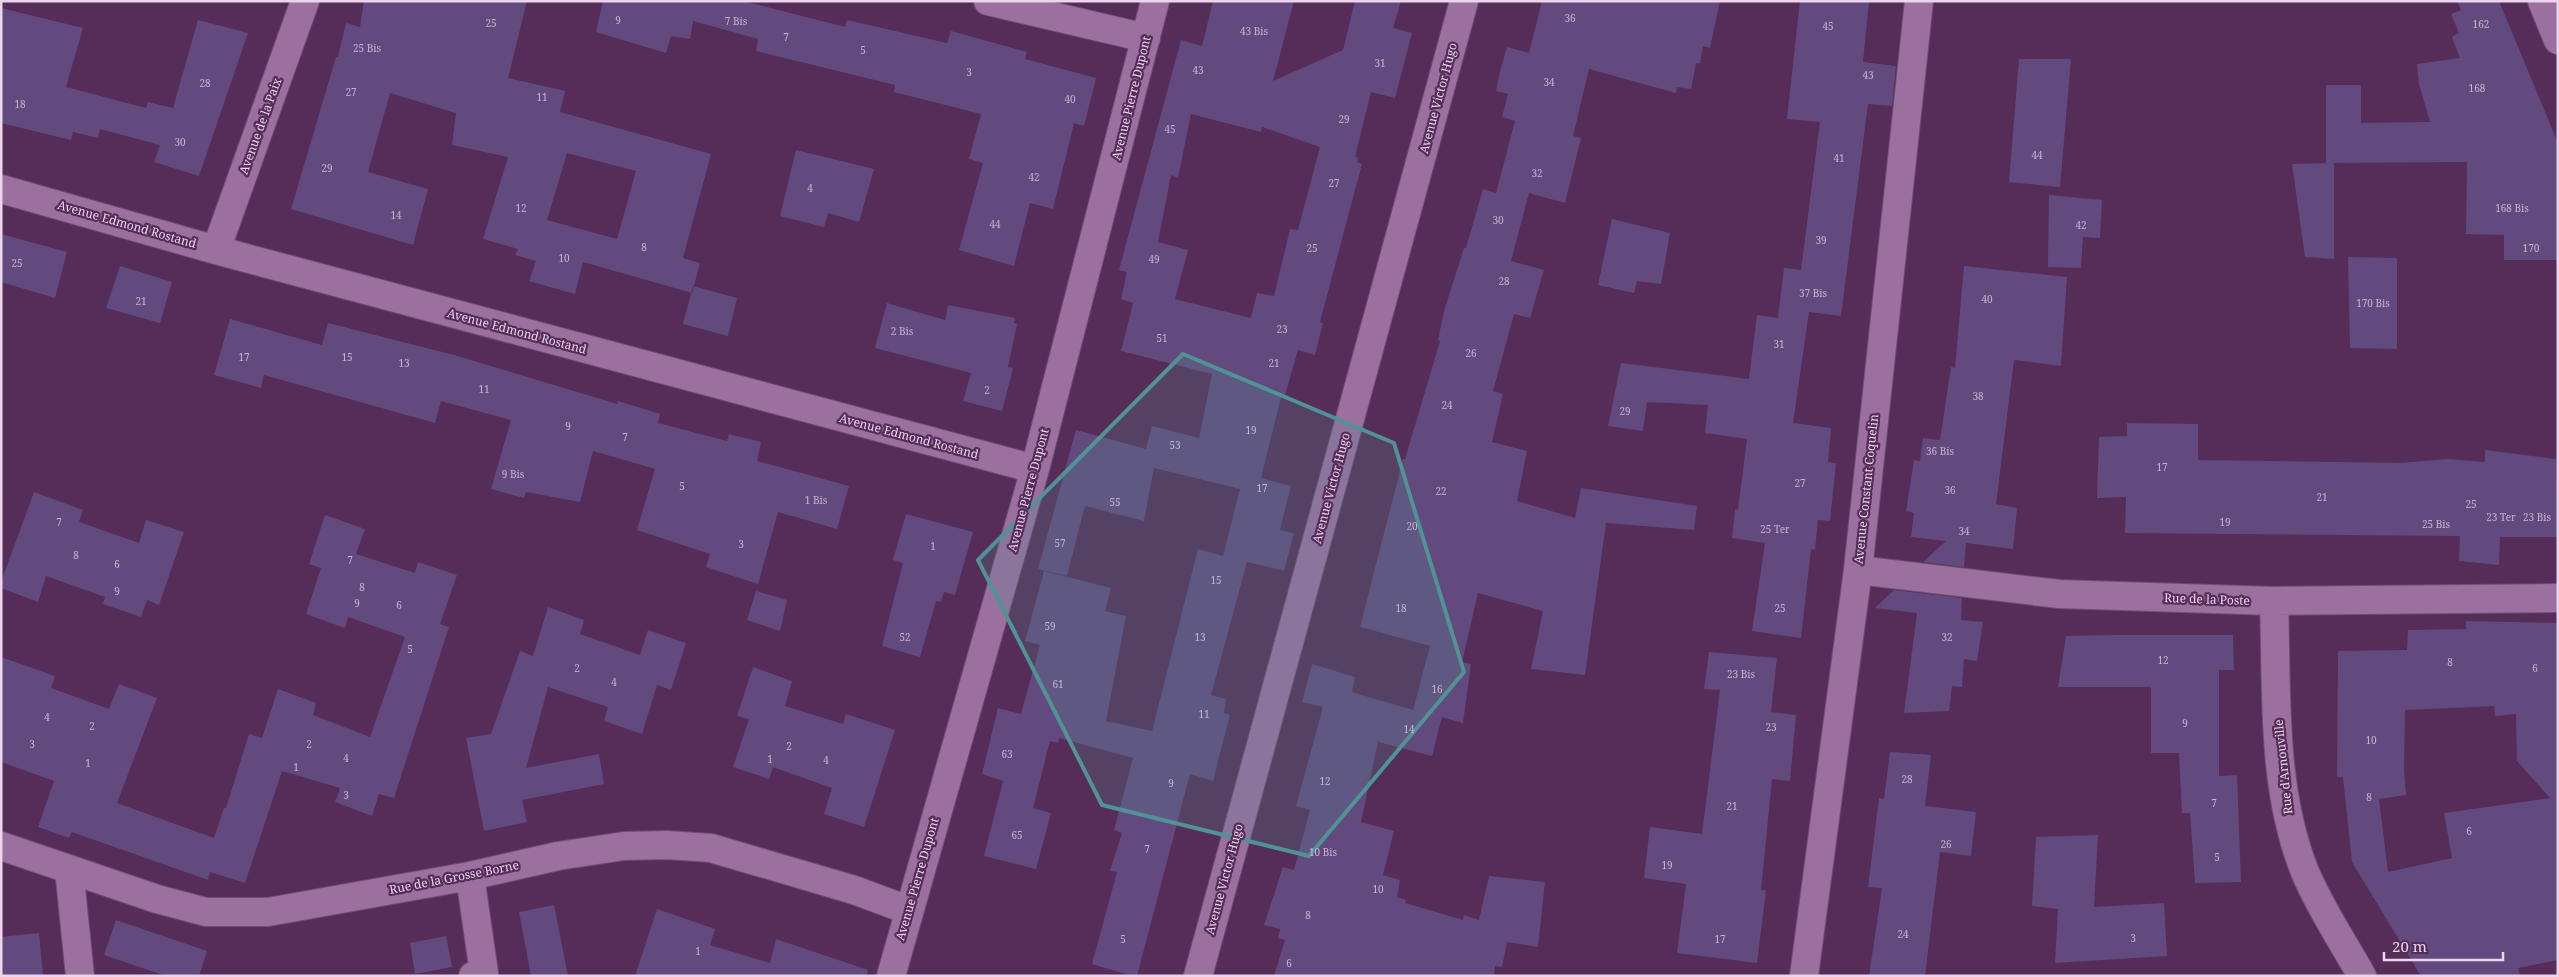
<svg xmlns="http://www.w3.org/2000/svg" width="2559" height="977" font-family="'Noto Serif',serif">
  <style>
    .building { fill: #624a7e; fill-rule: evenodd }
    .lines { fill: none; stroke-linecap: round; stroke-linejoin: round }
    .minor-casing { stroke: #6f4d71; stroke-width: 30 }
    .minor { stroke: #9b6f9e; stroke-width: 28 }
    .marked { fill: #519294; fill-opacity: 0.2; stroke: #519294; stroke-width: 4; stroke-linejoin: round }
    .labels { text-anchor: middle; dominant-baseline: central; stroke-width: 4.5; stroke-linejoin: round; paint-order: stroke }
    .number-label { font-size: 10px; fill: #cab2d1 }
    .street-label { font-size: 12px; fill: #ecd4ed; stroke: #552d58 }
  </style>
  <rect width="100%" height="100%" fill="#552d58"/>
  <path class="building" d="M364 1H527L508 78 565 91 560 112 711 154 683 258 700 263 692 293 583 262 575 294 529 281 536 261 515 255 518 249 483 239 508 157 452 145 456 113 390 93 368 172 428 189 413 245 291 209 336 57H338L346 23 360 27ZM567 153 636 171 617 239 547 220Z
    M603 1H743L845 27 847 20 947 43 951 31 1027 52 1025 59 1096 78 1084 126 1074 123 1053 209 1030 203 1014 266 959 250 983 163 969 159 981 114 894 92 895 85 756 51 758 39 693 21 690 39 671 36 666 53 596 32Z
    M1213 1H1294L1273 81 1343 50 1355 1H1401L1393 28 1412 33 1395 98 1371 92 1355 157 1358 158 1357 162 1362 164 1320 322 1323 323 1315 355 1298 350 1285 395 1282 394 1261 478 1291 486 1280 530 1294 533 1284 571 1247 562 1211 695 1226 699 1224 713 1230 715 1213 781 1190 774 1137 976H1133L1092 964 1117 872 1110 871 1122 833 1114 830 1133 758 1059 738 1058 743 1050 741 1033 808 1051 813 1036 869 984 856 1003 781 982 774 998 708 1021 714 1040 645 1025 641 1044 571 1111 588 1105 611 1126 616 1106 721 1152 731 1198 549 1223 556 1240 489 1154 468 1144 521 1085 506 1067 576 1038 569 1076 430 1146 449 1152 426 1199 438 1212 374 1121 351 1133 303 1121 299 1127 272 1119 270 1181 40 1202 46ZM1191 114 1261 132 1262 127 1320 147 1298 230 1290 229 1274 296 1257 293 1251 318 1175 299 1188 250 1158 242 1171 175 1178 178Z
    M1542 1H1720L1710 48 1703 46 1700 63H1696L1691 89 1677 87 1676 93 1589 69 1573 136 1581 138 1565 203 1529 193 1511 261 1544 270 1530 318 1514 314 1493 391 1503 394 1492 442 1527 451 1517 501 1575 518 1581 488 1697 506 1694 530 1606 523 1585 675 1531 669 1543 611 1478 593 1462 662 1471 664 1463 723 1442 717 1432 756 1378 742 1361 822 1394 831 1383 875 1400 880 1397 897 1406 900 1405 903 1463 920 1464 915 1479 920 1489 876 1545 882 1538 947 1507 942 1502 967 1495 966 1494 976H1274L1285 940 1278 938 1280 929 1264 925 1283 867 1294 870 1310 810 1296 806 1323 707 1302 702 1312 664 1355 677 1352 692 1413 710 1430 646 1360 627 1403 459H1405L1440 341 1438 340 1444 311 1464 248H1466L1483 189 1496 193 1515 121 1502 117 1508 94 1496 91 1500 72 1507 47 1529 53Z
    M1800 1H1869L1863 62 1896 66 1892 106 1868 104 1841 316 1809 312 1793 423 1831 428 1828 462 1836 463 1830 521 1818 520 1815 550 1811 549 1801 638 1752 631 1765 543 1732 538 1735 509 1738 510 1747 439 1705 433 1708 405 1647 402 1643 431 1608 426 1621 363 1749 379 1757 315 1778 318 1784 268 1801 270 1820 122 1787 119Z
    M2457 1H2499L2558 143V260H2504V235L2466 234 2467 162 2326 163V85H2361V123L2430 122 2419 84 2417 64 2460 58 2452 37 2459 33 2451 14 2461 10Z
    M1 8 83 28 66 87 146 108 148 102 173 108 198 20 248 33 199 176 154 162 160 145 100 129 98 138 73 132 71 140 1 123Z
    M2019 59H2071L2060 187 2009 182Z
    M796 150 874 169 859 222 828 213 824 227 780 216Z
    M2334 163V259L2305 257 2292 164Z
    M2049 195 2102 200 2100 238 2083 237 2081 268 2048 267Z
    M1612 219 1670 233 1661 284 1637 281 1634 293 1598 285Z
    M1 234 67 252 55 298 1 282Z
    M2348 257 2397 258V349L2350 348Z
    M120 266 172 282 160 323 106 308Z
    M1964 266 2067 277 2061 366 2014 360 1996 504 2017 508 2013 549 1966 543 1964 567 1923 562 1946 541 1911 537 1914 513 1906 511 1914 460 1920 461 1923 438 1940 440 1951 367 1955 368Z
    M693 286 737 298 728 336 683 324Z
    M887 303 945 320 948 305 1015 318 1014 323 1017 324 1008 367 1013 368 1002 411 963 401 971 373 875 348Z
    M230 319 322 345 328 323 454 355 617 404 618 401 660 414 658 423 727 441 729 434 761 442 757 461 849 486 837 529 778 512 758 584 706 567 710 554 637 530 655 469 593 451 580 502 526 492 524 498 491 489 511 420 441 401 435 423 264 375 261 388 214 375Z
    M2127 423 2198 424V460L2400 463 2448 459 2485 462V450L2556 459 2558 537H2500L2499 565 2459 561 2460 536 2125 533 2126 497 2097 498 2099 437 2127 436Z
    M34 492 83 510 79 522 139 543 146 520 184 532 159 605 147 600 141 617 103 604 105 597 46 576 38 602 1 588V582Z
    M906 514 973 532 955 595 944 592 941 602 936 601 920 657 882 646 903 563 893 560Z
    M325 515 365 529 356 554 415 573 418 562 457 575 440 624 449 627 394 798 379 794 372 816 335 802 340 788 282 771 245 883 210 872 208 880 72 832 69 838 38 827 54 781 1 762V657L55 676 51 688 109 709 119 684 157 698 117 803 214 838 224 808H226L249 734 262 738 278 689 316 703 313 715 370 737 405 637 348 617 345 628 306 614 321 568 309 564Z
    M1894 590 1962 598 1961 620 1983 622 1977 661 1964 659 1962 687 1952 686 1949 711 1904 713 1917 613 1875 608Z
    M756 591 787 600 780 631 747 620Z
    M548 607 584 620 580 634 640 655 648 630 686 643 671 690 657 685 642 734 604 721 608 707 548 687 526 768 599 754 604 784 522 800 527 822 484 831 466 738 491 734 520 651 533 656Z
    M2466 621 2558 623V960L2518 968 2520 976H2421L2352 862 2343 777H2337L2338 651 2407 650 2408 630 2466 629ZM2494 706 2495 716 2516 714 2517 761 2550 798 2444 813 2452 858 2388 872 2379 799 2406 795 2404 771 2405 710Z
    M2112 635H2233L2234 670H2219V776L2237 775 2241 882 2195 883 2190 813H2182L2179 753H2151V687H2058L2066 636Z
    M1709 652 1777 658 1771 712 1796 715 1790 781 1772 779 1761 890H1766L1757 963 1677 953 1686 884 1644 878 1650 827 1702 834 1720 690 1704 689Z
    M753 667 792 681 785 706 843 724 846 714 895 730 864 827 824 814 832 788 773 767 769 779 733 767 749 719 737 716Z
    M1890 752 1931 755 1925 806 1976 812 1971 856 1940 852 1925 976H1869L1882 888 1868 887 1879 798 1884 799Z
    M2098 835 2094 907 2164 903 2167 956 2055 963 2058 909 2032 906 2036 837Z
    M554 905 568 976H531L519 912Z
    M657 909 715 929 710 945 770 963 776 939 868 970 867 976H635Z
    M116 920 207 951 199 976H166L104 955Z
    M39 933 43 976H1V937Z
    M446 936 452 967 415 974 410 943Z"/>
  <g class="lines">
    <defs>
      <path id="minor" d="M988 1 1146 38
        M2542 1 2558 40
        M1 189 216 250 1035 469
        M216 250 305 1
        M1858 570 2059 594 2274 601 2558 598
        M2274 601C2277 690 2271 788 2305 872 2320 908 2343 942 2362 976
        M1 846 157 899 206 912H268L470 876 558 856 624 846 667 845 711 848 854 890 908 910
        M69 869 80 976
        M470 876 484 973 473 976
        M891 976 1035 469 1155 1
        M1198 976 1464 1
        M1804 976 1858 570 1919 1"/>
    </defs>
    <use href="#minor" class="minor-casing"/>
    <use href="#minor" class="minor"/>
  </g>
  <path class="marked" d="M1183 354 1394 443 1464 672 1309 856 1102 805 978 560Z"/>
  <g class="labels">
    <g class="number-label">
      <text x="1570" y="18">36</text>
      <text x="618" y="20">9</text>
      <text x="736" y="21">7 Bis</text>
      <text x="491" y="23">25</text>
      <text x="2481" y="24">162</text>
      <text x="1828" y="26">45</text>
      <text x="1254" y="31">43 Bis</text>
      <text x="786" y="37">7</text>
      <text x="367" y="48">25 Bis</text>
      <text x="863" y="50">5</text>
      <text x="1380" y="63">31</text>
      <text x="1198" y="70">43</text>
      <text x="969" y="72">3</text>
      <text x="1868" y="75">43</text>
      <text x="1549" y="82">34</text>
      <text x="205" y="83">28</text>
      <text x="2477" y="88">168</text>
      <text x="351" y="92">27</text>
      <text x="542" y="97">11</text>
      <text x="1070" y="99">40</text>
      <text x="20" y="104">18</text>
      <text x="1344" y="119">29</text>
      <text x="1170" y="129">45</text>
      <text x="180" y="142">30</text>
      <text x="2037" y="155">44</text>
      <text x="1839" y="158">41</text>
      <text x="327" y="168">29</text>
      <text x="1537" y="173">32</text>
      <text x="1034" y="177">42</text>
      <text x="1334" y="183">27</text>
      <text x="810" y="188">4</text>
      <text x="521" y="208">12</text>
      <text x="2512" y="208">168 Bis</text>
      <text x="396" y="215">14</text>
      <text x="1498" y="220">30</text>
      <text x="995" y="224">44</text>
      <text x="2081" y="225">42</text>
      <text x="1821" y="240">39</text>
      <text x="644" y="247">8</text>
      <text x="1312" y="248">25</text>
      <text x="2531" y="248">170</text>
      <text x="564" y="258">10</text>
      <text x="1154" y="259">49</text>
      <text x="17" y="263">25</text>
      <text x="1504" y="281">28</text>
      <text x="1813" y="293">37 Bis</text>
      <text x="1987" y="299">40</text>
      <text x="141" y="301">21</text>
      <text x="2373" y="303">170 Bis</text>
      <text x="1282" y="329">23</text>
      <text x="902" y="331">2 Bis</text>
      <text x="1162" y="338">51</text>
      <text x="1779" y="344">31</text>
      <text x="1471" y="353">26</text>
      <text x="244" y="357">17</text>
      <text x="347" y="357">15</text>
      <text x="404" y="363">13</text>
      <text x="1274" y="363">21</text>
      <text x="484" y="389">11</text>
      <text x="987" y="390">2</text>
      <text x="1978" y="396">38</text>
      <text x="1447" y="405">24</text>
      <text x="1625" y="411">29</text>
      <text x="568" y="426">9</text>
      <text x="1251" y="430">19</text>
      <text x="625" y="437">7</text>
      <text x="1175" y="445">53</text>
      <text x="1940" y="451">36 Bis</text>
      <text x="2162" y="467">17</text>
      <text x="513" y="474">9 Bis</text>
      <text x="1800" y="483">27</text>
      <text x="682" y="486">5</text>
      <text x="1262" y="488">17</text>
      <text x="1950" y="490">36</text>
      <text x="1441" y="491">22</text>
      <text x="2322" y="497">21</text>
      <text x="816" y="500">1 Bis</text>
      <text x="1115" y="502">55</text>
      <text x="2471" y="504">25</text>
      <text x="2501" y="517">23 Ter</text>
      <text x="2537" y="517">23 Bis</text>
      <text x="59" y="522">7</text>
      <text x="2225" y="522">19</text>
      <text x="2436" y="524">25 Bis</text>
      <text x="1412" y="526">20</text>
      <text x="1775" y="529">25 Ter</text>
      <text x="1964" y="531">34</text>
      <text x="1060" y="543">57</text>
      <text x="741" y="544">3</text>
      <text x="933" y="546">1</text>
      <text x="76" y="555">8</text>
      <text x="350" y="560">7</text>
      <text x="117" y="564">6</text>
      <text x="1216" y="580">15</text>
      <text x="362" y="587">8</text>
      <text x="117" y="591">9</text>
      <text x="357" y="603">9</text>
      <text x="399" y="605">6</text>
      <text x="1401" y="608">18</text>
      <text x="1780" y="608">25</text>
      <text x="1050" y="626">59</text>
      <text x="905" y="637">52</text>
      <text x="1200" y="637">13</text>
      <text x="1947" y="637">32</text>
      <text x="410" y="649">5</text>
      <text x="2163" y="660">12</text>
      <text x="2450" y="662">8</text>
      <text x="577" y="668">2</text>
      <text x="2535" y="668">6</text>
      <text x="1741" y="674">23 Bis</text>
      <text x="614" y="682">4</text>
      <text x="1058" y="684">61</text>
      <text x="1437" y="689">16</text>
      <text x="1204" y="714">11</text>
      <text x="47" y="717">4</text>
      <text x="2185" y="723">9</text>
      <text x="92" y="726">2</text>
      <text x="1771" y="727">23</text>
      <text x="1409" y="729">14</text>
      <text x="2371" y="740">10</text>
      <text x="32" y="744">3</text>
      <text x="309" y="744">2</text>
      <text x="789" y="746">2</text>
      <text x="1007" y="754">63</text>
      <text x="346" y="758">4</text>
      <text x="770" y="759">1</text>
      <text x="826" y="760">4</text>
      <text x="88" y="763">1</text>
      <text x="296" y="767">1</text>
      <text x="1907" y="779">28</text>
      <text x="1325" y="781">12</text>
      <text x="1171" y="783">9</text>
      <text x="346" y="795">3</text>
      <text x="2369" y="797">8</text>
      <text x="2214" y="803">7</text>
      <text x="1732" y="806">21</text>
      <text x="2469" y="831">6</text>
      <text x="1017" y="835">65</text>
      <text x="1946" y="844">26</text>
      <text x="1147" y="849">7</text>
      <text x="1323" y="852">10 Bis</text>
      <text x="2217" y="857">5</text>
      <text x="1667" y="865">19</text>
      <text x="1378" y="889">10</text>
      <text x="1308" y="915">8</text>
      <text x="1903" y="934">24</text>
      <text x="2133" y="938">3</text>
      <text x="1123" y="939">5</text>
      <text x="1720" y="939">17</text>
      <text x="698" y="951">1</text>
      <text x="1289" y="963">6</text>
    </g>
    <g class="street-label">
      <text transform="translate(1131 98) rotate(-76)">Avenue Pierre Dupont</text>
      <text transform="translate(1438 98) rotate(-75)">Avenue Victor Hugo</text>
      <text transform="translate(260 126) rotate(-70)">Avenue de la Paix</text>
      <text transform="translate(127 224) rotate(16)">Avenue Edmond Rostand</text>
      <text transform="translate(517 331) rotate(15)">Avenue Edmond Rostand</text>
      <text transform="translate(909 436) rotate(15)">Avenue Edmond Rostand</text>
      <text transform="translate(1331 488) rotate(-75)">Avenue Victor Hugo</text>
      <text transform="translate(1866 489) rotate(-84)">Avenue Constant Coquelin</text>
      <text transform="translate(1028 490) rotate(-75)">Avenue Pierre Dupont</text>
      <text transform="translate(2207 599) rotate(2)">Rue de la Poste</text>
      <text transform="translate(2283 767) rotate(-96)">Rue d'Arnouville</text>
      <text transform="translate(454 877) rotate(-11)">Rue de la Grosse Borne</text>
      <text transform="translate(917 879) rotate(-74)">Avenue Pierre Dupont</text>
      <text transform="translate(1224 879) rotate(-75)">Avenue Victor Hugo</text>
    </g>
  </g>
  <rect width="2559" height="977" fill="none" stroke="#ecd4ed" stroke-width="5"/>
  <path d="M2384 952v8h119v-8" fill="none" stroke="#ecd4ed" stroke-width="2.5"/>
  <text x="2392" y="952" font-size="15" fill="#ecd4ed" stroke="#552d58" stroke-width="4" paint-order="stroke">20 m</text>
</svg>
